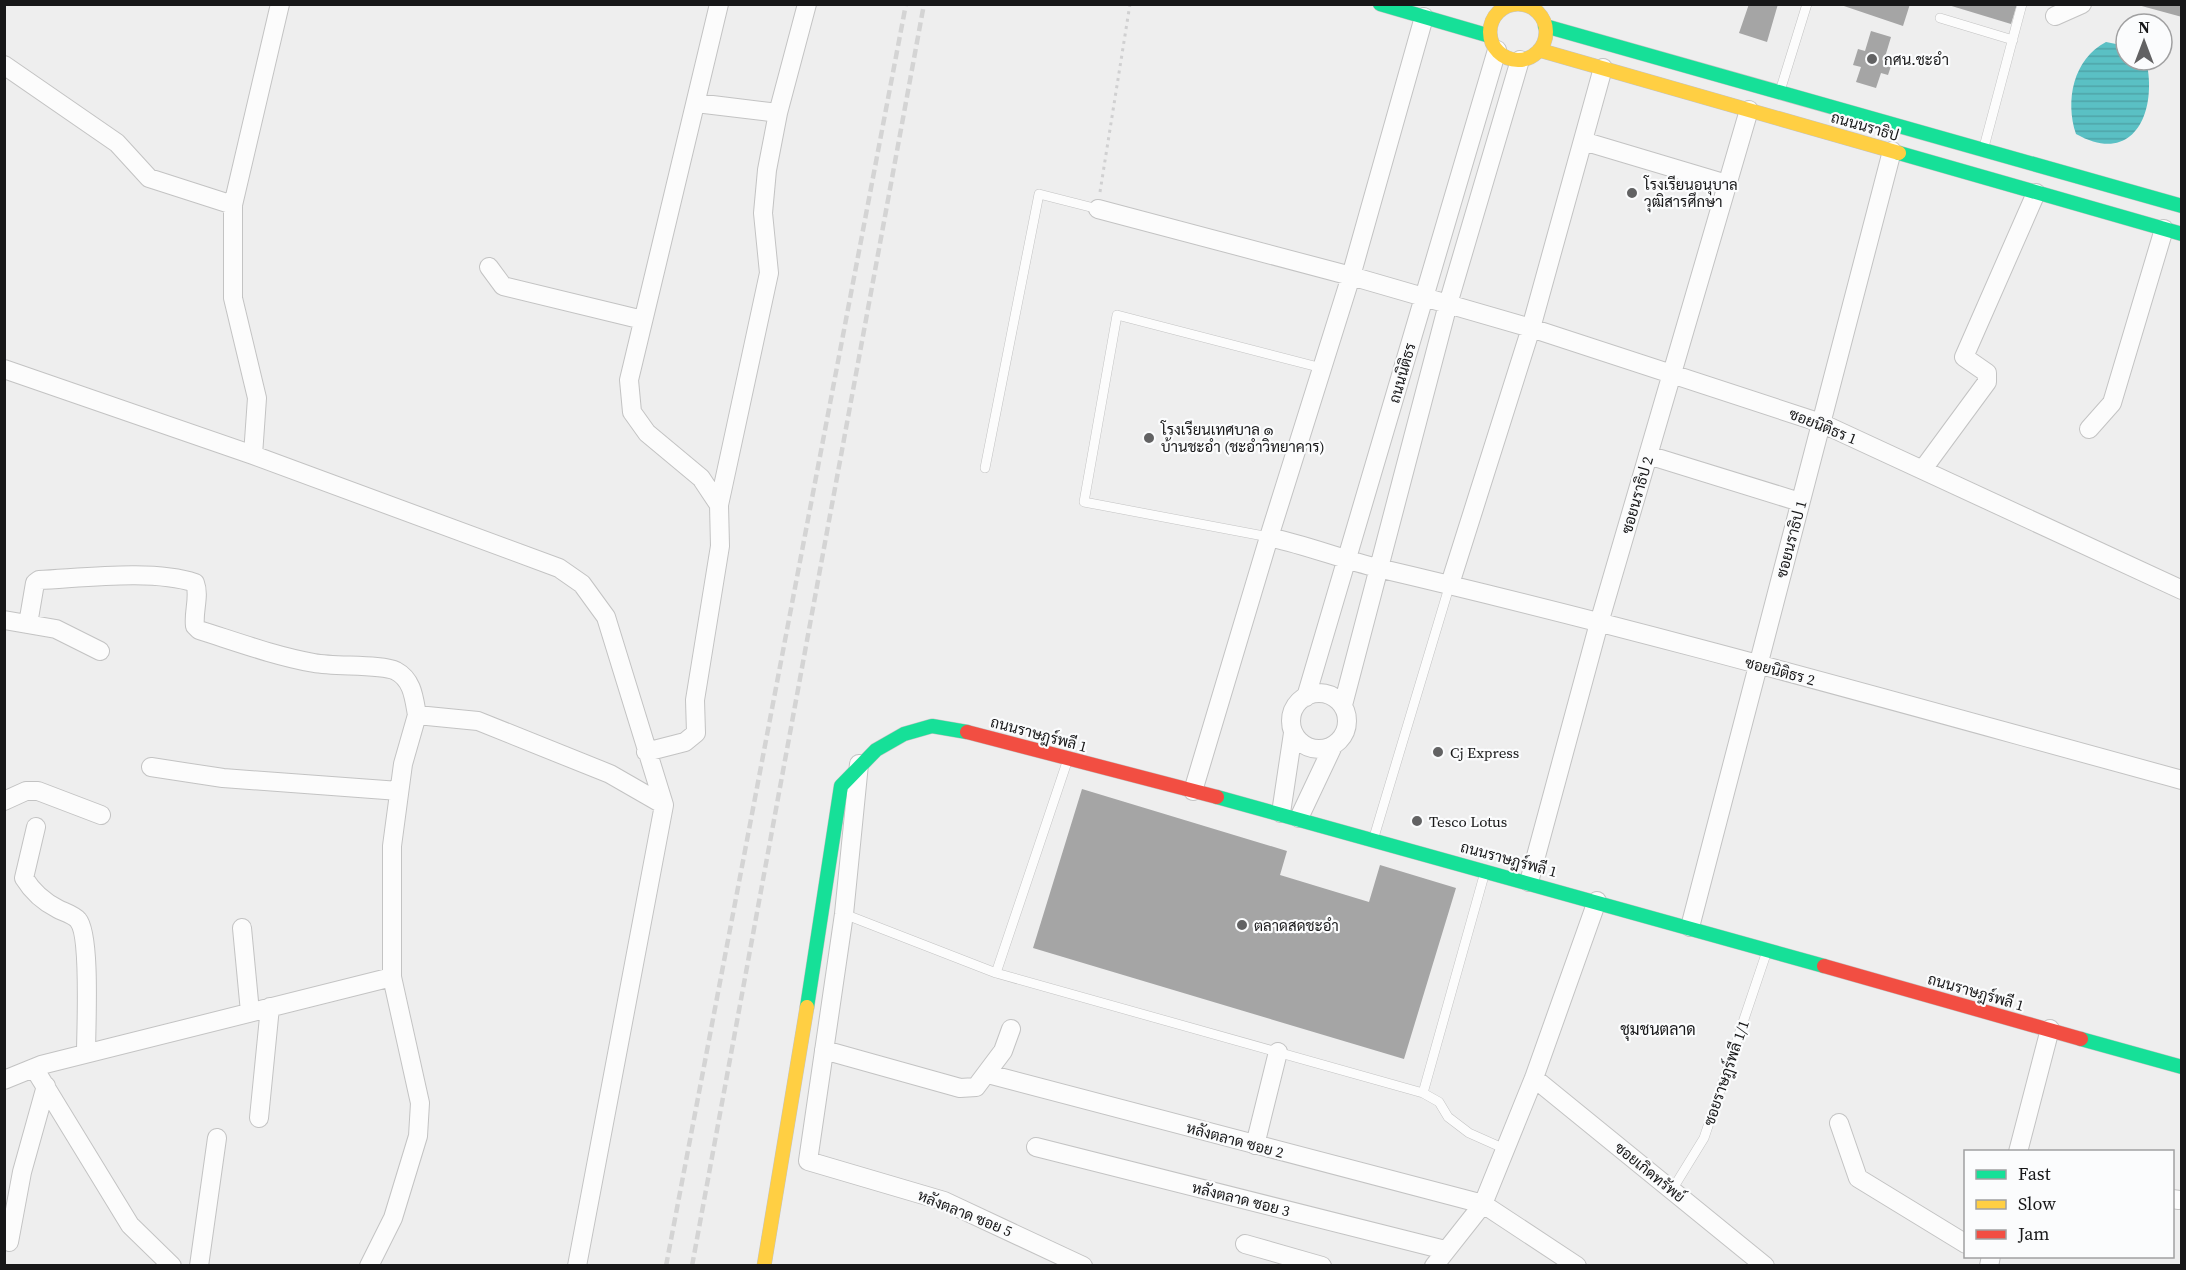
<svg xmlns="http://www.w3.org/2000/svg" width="2186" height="1270" font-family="'Source Serif 4',Sarabun,serif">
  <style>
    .water { fill: url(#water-rules) }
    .building { fill: #a5a5a5 }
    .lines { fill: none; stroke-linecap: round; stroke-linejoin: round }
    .lane-casing { stroke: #c3c3c3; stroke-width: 10 }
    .street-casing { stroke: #c3c3c3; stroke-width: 20 }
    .fast-casing { stroke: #c3c3c3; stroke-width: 15 }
    .slow-casing { stroke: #c3c3c3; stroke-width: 15 }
    .jam-casing { stroke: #c3c3c3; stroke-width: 15 }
    .path { stroke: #d0d0d1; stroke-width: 3; stroke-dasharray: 3 4.5; stroke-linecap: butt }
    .lane { stroke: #fcfcfc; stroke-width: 9 }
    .street { stroke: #fcfcfc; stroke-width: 18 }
    .fast { stroke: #16e098; stroke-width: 14 }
    .slow { stroke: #ffcf43; stroke-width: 14 }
    .jam { stroke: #f24e42; stroke-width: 14 }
    .rail { stroke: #d4d4d4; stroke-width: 4.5; stroke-dasharray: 9 4.5; stroke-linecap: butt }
    .poi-dot { fill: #626263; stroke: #fbfcfd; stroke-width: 2 }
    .labels { text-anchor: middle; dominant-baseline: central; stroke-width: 4.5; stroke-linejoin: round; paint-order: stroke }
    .poi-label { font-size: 15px; fill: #171718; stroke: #fbfcfd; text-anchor: start }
    .street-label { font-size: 15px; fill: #171718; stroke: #fbfcfd }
    .neighbourhood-label { font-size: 16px; fill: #171718; stroke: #fbfcfd }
  </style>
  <defs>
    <pattern id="water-rules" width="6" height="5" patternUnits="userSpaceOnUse" patternTransform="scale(1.5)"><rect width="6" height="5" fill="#5ac0c4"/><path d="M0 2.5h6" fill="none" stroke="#4ea4a8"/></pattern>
  </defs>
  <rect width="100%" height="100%" fill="#eee"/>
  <path class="water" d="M2106 42 2126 46V60H2146C2158 110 2135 167 2076 134 2065 101 2073 59 2106 42Z"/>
  <path class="building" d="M1749 4H1778L1767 42 1739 33Z
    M1838 4H1910L1903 26Z
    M1945 4H2017L2011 24Z
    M2138 4H2182V17L2138 5Z
    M1871 31 1891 37 1885 57 1893 60 1888 75 1881 73 1876 88 1856 82 1861 67 1853 65 1858 49 1865 51Z
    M1082 789 1287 851 1280 875 1369 902 1380 865 1456 888 1404 1059 1033 948Z"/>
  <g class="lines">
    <defs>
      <path id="lane" d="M1526 6 1527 4
        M1940 18 2013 40
        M1780 91 1807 4
        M1984 147 2022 4
        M985 468 1039 194 1098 209
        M1269 537 1084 502 1117 315 1322 368
        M1068 759 996 973 1423 1093 1485 872
        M1374 837 1450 584
        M844 914 996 973
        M1423 1093 1439 1102 1448 1117 1469 1133 1505 1149
        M1672 1190 1704 1138 1767 951"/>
      <path id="street" d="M2055 16 2082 4
        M4 65 117 143 149 178 233 205V298L257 398 253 455
        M696 103 778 113 767 170 763 213 769 273 719 505
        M778 113 807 4
        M1583 141 1727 184
        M233 205 280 4
        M1098 209 1351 276 1531 328 1821 423 2182 590
        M489 267 503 286 643 320
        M4 369 253 455 559 568 582 584 606 617 664 805 577 1266
        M2089 429 2112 403 2164 229
        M1648 455 1800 502
        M1923 469 1987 382V373L1964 357 2036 193
        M1269 537C1306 545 1341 559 1378 568 1648 631 1914 707 2182 780
        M1450 584 1531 328 1603 68
        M4 620 56 629 100 651
        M28 624 35 583 39 580C83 578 154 569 195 583 200 596 193 612 195 626L199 630C237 642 275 656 314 663 335 667 382 664 396 671 413 680 414 699 417 715
        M1291 721a28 28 0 1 1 56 0a28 28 0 1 1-56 0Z
        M1306 697 1497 50
        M1343 705 1448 304 1520 60
        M646 752 685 742 696 733 695 700 720 546 719 505 701 478 647 433 632 412 629 380 719 4
        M859 764 844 914 808 1161 944 1201 1083 1266
        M151 767 223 778 399 791
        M1193 791 1269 537 1351 276 1424 17
        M4 801 26 791H38L101 815
        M1281 813 1293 733
        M1299 818 1333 746
        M36 827 24 878C32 891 44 902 58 909 64 912 74 915 78 920 91 935 86 1029 86 1053
        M1529 882 1599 623 1749 110
        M1690 927 1892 151
        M242 928 250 1012
        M824 1050 960 1088 976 1087 1003 1051 1011 1029
        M34 1068 130 1225 172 1266
        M988 1074 1483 1204 1577 1266
        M1534 1078 1765 1266
        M4 1080 41 1065 392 977
        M259 1118 270 1007
        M1839 1123 1858 1178 1966 1244
        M1255 1145 1278 1052
        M1036 1147 1445 1250
        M2018 1152 2050 1029
        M2172 1199 2179 1200
        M9 1242 22 1172 46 1086
        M1245 1244 1322 1266
        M199 1266 217 1138
        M369 1266 393 1218 418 1136 420 1103 392 977V846L403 764 417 715 478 721 610 774 664 805
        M1434 1266 1483 1204 1534 1078 1597 901
        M1989 1266 1991 1256"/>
      <path id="fast" d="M1380 4 1490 36
        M1545 26 2182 206
        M1899 153 2182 234
        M1217 797 1824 966
        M807 1007 841 786 876 750 904 734 932 726 967 732
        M2081 1039 2182 1067"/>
      <path id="slow" d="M1490 32a28 28 0 1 1 56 0a28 28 0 1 1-56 0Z
        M1539 50 1899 153
        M764 1266 807 1007"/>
      <path id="jam" d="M967 732 1217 797
        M1824 966 2081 1039"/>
    </defs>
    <use href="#lane" class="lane-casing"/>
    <use href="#street" class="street-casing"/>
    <use href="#fast" class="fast-casing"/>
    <use href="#slow" class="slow-casing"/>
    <use href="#jam" class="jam-casing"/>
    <path class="path" d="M1100 192 1130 4"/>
    <use href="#lane" class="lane"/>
    <use href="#street" class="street"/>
    <use href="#fast" class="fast"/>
    <use href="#slow" class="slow"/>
    <use href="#jam" class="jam"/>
    <path class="rail" d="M666 1266 906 4
      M692 1266 924 4"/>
  </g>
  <g class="poi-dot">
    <circle cx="1872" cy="59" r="6"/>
    <circle cx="1632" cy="193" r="6"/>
    <circle cx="1149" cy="438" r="6"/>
    <circle cx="1438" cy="752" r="6"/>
    <circle cx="1417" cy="821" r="6"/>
    <circle cx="1242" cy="925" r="6"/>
  </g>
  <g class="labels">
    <g class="poi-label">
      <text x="1884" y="59">กศน.ชะอำ</text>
      <text x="1644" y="184">โรงเรียนอนุบาล<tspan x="1644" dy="17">วุฒิสารศึกษา</tspan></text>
      <text x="1161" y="429">โรงเรียนเทศบาล ๑<tspan x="1161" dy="17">บ้านชะอำ (ชะอำวิทยาคาร)</tspan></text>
      <text x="1450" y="752">Cj Express</text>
      <text x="1429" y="821">Tesco Lotus</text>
      <text x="1254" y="925">ตลาดสดชะอำ</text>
    </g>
    <g class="street-label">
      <text transform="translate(1865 126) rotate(16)">ถนนนราธิป</text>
      <text transform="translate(1402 373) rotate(-74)">ถนนนิติธร</text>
      <text transform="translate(1823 426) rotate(22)">ซอยนิติธร 1</text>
      <text transform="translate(1637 495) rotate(-74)">ซอยนราธิป 2</text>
      <text transform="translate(1791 539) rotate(-75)">ซอยนราธิป 1</text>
      <text transform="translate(1780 671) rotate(15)">ซอยนิติธร 2</text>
      <text transform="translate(1039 734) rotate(15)">ถนนราษฎร์พลี 1</text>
      <text transform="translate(1509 859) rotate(15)">ถนนราษฎร์พลี 1</text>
      <text transform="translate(1976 992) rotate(16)">ถนนราษฎร์พลี 1</text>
      <text transform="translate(1726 1073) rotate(-71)">ซอยราษฎร์พลี 1/1</text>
      <text transform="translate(1235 1140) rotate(15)">หลังตลาด ซอย 2</text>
      <text transform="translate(1650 1172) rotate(39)">ซอยเกิดทรัพย์</text>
      <text transform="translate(1241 1199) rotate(14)">หลังตลาด ซอย 3</text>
      <text transform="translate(965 1213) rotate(22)">หลังตลาด ซอย 5</text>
    </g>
    <g class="neighbourhood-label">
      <text x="1658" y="1029">ชุมชนตลาด</text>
    </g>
  </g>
  <rect width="2186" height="1270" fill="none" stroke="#171718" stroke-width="12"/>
  <rect x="1964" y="1150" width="210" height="108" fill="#fbfcfd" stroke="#a0a0a1" stroke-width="1.5"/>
  <rect x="1976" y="1170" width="30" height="9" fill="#16e098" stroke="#a0a0a1" stroke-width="1.5"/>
  <text x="2018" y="1180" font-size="18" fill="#171718">Fast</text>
  <rect x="1976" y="1200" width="30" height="9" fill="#ffcf43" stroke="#a0a0a1" stroke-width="1.5"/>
  <text x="2018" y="1210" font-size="18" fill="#171718">Slow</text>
  <rect x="1976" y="1230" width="30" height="9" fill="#f24e42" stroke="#a0a0a1" stroke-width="1.5"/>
  <text x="2018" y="1240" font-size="18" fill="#171718">Jam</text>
  <g transform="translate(2144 42)"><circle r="28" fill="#fbfcfd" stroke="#a0a0a1" stroke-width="1.5"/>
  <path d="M0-4.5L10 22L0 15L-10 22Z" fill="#626263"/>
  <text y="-9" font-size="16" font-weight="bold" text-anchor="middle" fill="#171718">N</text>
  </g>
</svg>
